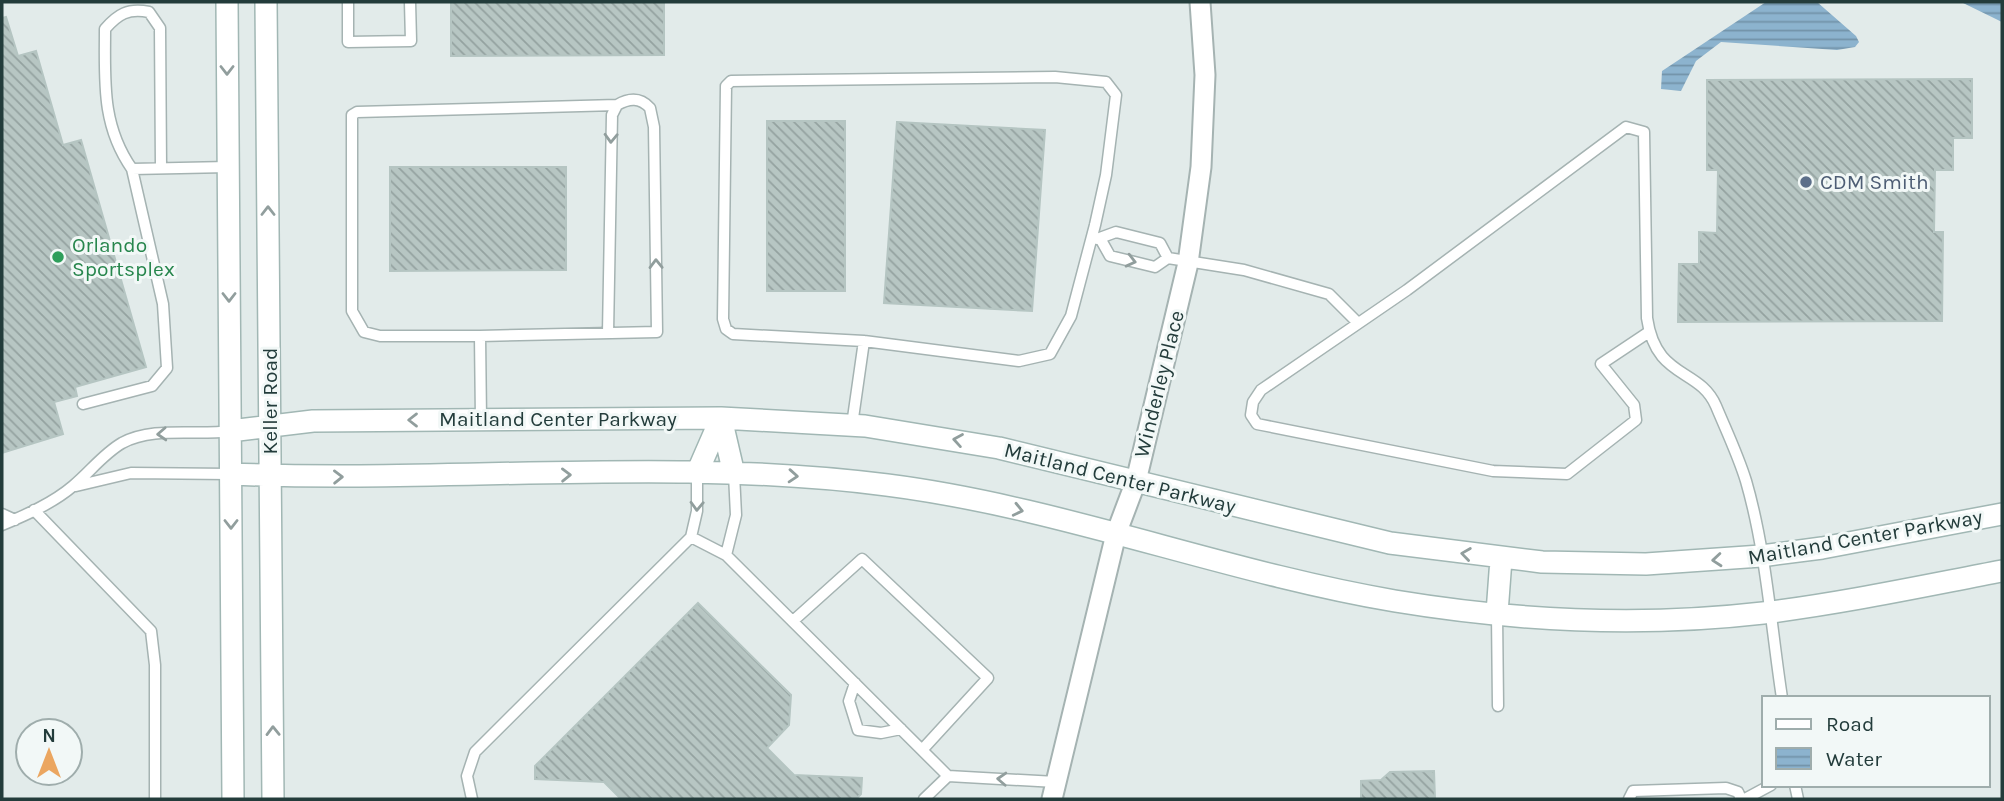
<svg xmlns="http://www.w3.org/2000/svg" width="2004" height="801" font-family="Karla,sans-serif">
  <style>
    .water { fill: url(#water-rules) }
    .building { fill: url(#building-back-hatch); stroke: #b5c5c2; stroke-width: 2 }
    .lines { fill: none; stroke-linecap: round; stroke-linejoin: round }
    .lane-casing { stroke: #a5b3b2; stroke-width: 13 }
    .street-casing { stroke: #a5b3b2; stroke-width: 23 }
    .secondary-casing { stroke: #a1b7b4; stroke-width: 24 }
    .lane { stroke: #fff; stroke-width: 10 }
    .street { stroke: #fff; stroke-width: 19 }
    .secondary { stroke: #fff; stroke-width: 21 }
    .oneway { stroke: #919e9d }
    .service-dot { fill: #5c6f8a; stroke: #f2f8f7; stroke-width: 2.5 }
    .leisure-dot { fill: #2e9e5b; stroke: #f2f8f7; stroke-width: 2.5 }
    .labels { text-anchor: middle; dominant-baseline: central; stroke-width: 6; stroke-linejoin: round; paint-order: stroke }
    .service-label { font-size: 21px; fill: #4e5e75; stroke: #f2f8f7; text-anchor: start }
    .leisure-label { font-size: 21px; fill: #27864d; stroke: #f2f8f7; text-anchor: start }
    .street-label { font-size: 21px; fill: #233c3b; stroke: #f2f8f7 }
  </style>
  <defs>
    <pattern id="water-rules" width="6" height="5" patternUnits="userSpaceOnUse" patternTransform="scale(1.75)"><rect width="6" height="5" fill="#8cb3ce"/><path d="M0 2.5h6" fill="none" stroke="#7293a8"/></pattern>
    <pattern id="building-back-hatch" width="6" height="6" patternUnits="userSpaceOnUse" patternTransform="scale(1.75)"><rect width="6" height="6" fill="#b7c6c3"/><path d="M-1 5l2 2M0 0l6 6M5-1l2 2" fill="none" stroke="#94a2a0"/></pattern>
  </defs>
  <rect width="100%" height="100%" fill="#e2ebea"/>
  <path class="water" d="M1766 2H1817L1856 36 1859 42 1855 47 1837 50 1721 42 1696 61 1681 91 1661 89 1662 71Z
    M1961 2H2002V22Z"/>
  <path class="building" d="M451 2H664V55L451 56Z
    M6 17 18 56 36 51 63 145 81 140 146 367 75 387 77 396 54 402 63 434 2 453V18Z
    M1972 79V138H1953V170H1935L1934 232H1943L1942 321 1678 322 1679 264H1699V232L1717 233 1718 170H1707V80Z
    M767 121H845V291H767Z
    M897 122 1045 130 1032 311 884 303Z
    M390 167H566V270L390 271Z
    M698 603 791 695 789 725 767 748 794 775 862 778 861 794 856 799H621L604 782 535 779V766Z
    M1434 771 1435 799H1361V781L1381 780 1390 772Z"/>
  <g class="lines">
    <defs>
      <path id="lane" d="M348 2V42L411 41 410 2
        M161 168 160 28 149 12C128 8 118 14 105 29 105 80 101 125 132 169L228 167
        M1097 239 1116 232 1160 243 1168 258
        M1101 240 1110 256 1155 267 1168 258 1244 270 1329 294 1358 323
        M1649 332 1601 364 1634 405 1636 420 1567 474 1493 471 1257 424 1251 415 1253 402 1261 390 1407 290 1626 127 1644 132 1647 318C1656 380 1699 367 1716 406 1726 430 1738 455 1746 481 1766 550 1771 626 1782 698
        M480 336 657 332 654 127 650 108C640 97 629 98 617 105L612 115 608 333
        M83 404 152 386 167 368 163 304 132 169
        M481 420 480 336H380L364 332 352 311V115L357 112 617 105
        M852 425 864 341 733 334 726 329 723 319 726 86 731 81 1055 77 1106 82 1116 95 1106 175 1095 225 1071 316 1050 354 1019 361 864 341
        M76 486 131 473 230 474
        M34 510 151 631 155 665V799
        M2 514 15 520
        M2 525C26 515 53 503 73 486 90 472 103 454 122 443 154 426 195 436 230 431
        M691 537 726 555 948 776 924 799
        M726 555 736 515 734 474
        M1497 614 1498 706
        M793 621 862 559 988 678 922 750
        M855 683 849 701 858 730 881 733 901 729
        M948 776 1056 782
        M1795 785 1798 799
        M472 799 467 776 475 752 691 537 697 511V473
        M1629 799 1633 791 1726 788 1738 792 1741 799
        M1745 799 1771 785"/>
      <path id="street" d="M1052 799 1116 534 1136 481 1188 263 1201 167 1205 75 1200 2"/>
      <path id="secondary" d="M227 2 233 799
        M266 2 273 799
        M721 418 734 474
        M230 431 313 421 721 418 865 426 999 448 1390 543 1542 562 1646 564 1761 556 1822 548 2002 514
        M697 473 721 418
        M231 474C449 483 670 457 887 485 1060 507 1224 572 1395 601 1516 621 1642 627 1763 613 1844 603 1923 586 2002 571
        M1497 613 1501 559"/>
    </defs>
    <use href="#lane" class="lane-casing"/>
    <use href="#street" class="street-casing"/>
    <use href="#secondary" class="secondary-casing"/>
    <use href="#lane" class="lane"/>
    <use href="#street" class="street"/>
    <use href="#secondary" class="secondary"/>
  </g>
  <defs><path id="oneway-chevron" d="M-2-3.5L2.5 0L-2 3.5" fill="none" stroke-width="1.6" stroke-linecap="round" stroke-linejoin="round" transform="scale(1.75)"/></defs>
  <g class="oneway">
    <use href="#oneway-chevron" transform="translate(227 70) rotate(90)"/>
    <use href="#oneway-chevron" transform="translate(611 138) rotate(92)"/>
    <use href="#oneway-chevron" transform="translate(268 211) rotate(-90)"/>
    <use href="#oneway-chevron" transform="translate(1131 261) rotate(14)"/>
    <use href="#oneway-chevron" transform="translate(656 264) rotate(-91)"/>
    <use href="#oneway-chevron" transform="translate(229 297) rotate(90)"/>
    <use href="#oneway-chevron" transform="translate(413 420) rotate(180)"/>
    <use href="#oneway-chevron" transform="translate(162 434) rotate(177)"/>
    <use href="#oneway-chevron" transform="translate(958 440) rotate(-170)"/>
    <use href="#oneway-chevron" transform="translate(566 475) rotate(-1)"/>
    <use href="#oneway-chevron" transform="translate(793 476) rotate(4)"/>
    <use href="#oneway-chevron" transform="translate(338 477) rotate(-1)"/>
    <use href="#oneway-chevron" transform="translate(697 506) rotate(92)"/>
    <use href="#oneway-chevron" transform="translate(1018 510) rotate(13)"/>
    <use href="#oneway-chevron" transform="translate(231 524) rotate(90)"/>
    <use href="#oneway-chevron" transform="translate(1466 554) rotate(-172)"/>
    <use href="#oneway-chevron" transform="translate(1717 560) rotate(175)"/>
    <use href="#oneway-chevron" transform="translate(273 731) rotate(-91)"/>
    <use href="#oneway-chevron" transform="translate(1002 779) rotate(-177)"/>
  </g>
  <circle class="service-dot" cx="1806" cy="182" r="7"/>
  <circle class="leisure-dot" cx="58" cy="257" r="7"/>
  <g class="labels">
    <g class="service-label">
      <text x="1820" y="182">CDM Smith</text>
    </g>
    <g class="leisure-label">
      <text x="72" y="245">Orlando<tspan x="72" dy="24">Sportsplex</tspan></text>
    </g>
    <g class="street-label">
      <text transform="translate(1159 384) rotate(-76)">Winderley Place</text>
      <text transform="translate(270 401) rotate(-90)">Keller Road</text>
      <text x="558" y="419">Maitland Center Parkway</text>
      <text transform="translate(1120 478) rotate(14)">Maitland Center Parkway</text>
      <text transform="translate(1865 537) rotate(-10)">Maitland Center Parkway</text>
    </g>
  </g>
  <rect width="2004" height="801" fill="none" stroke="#233c3b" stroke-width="7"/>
  <rect x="1762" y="696" width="228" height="91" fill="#f2f8f7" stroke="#9fadac" stroke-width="2"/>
  <rect x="1776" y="719" width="35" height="10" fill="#ffffff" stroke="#9fadac" stroke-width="2"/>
  <text x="1826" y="731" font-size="21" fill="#233c3b">Road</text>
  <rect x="1776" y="748" width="35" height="21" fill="url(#water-rules)" stroke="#9fadac" stroke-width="2"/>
  <text x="1826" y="766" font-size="21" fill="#233c3b">Water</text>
  <g transform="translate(49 752)"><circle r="33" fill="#f2f8f7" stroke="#9fadac" stroke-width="2"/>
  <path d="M0-5L12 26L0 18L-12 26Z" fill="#eba660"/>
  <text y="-10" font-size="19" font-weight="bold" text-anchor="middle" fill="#233c3b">N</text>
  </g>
</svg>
